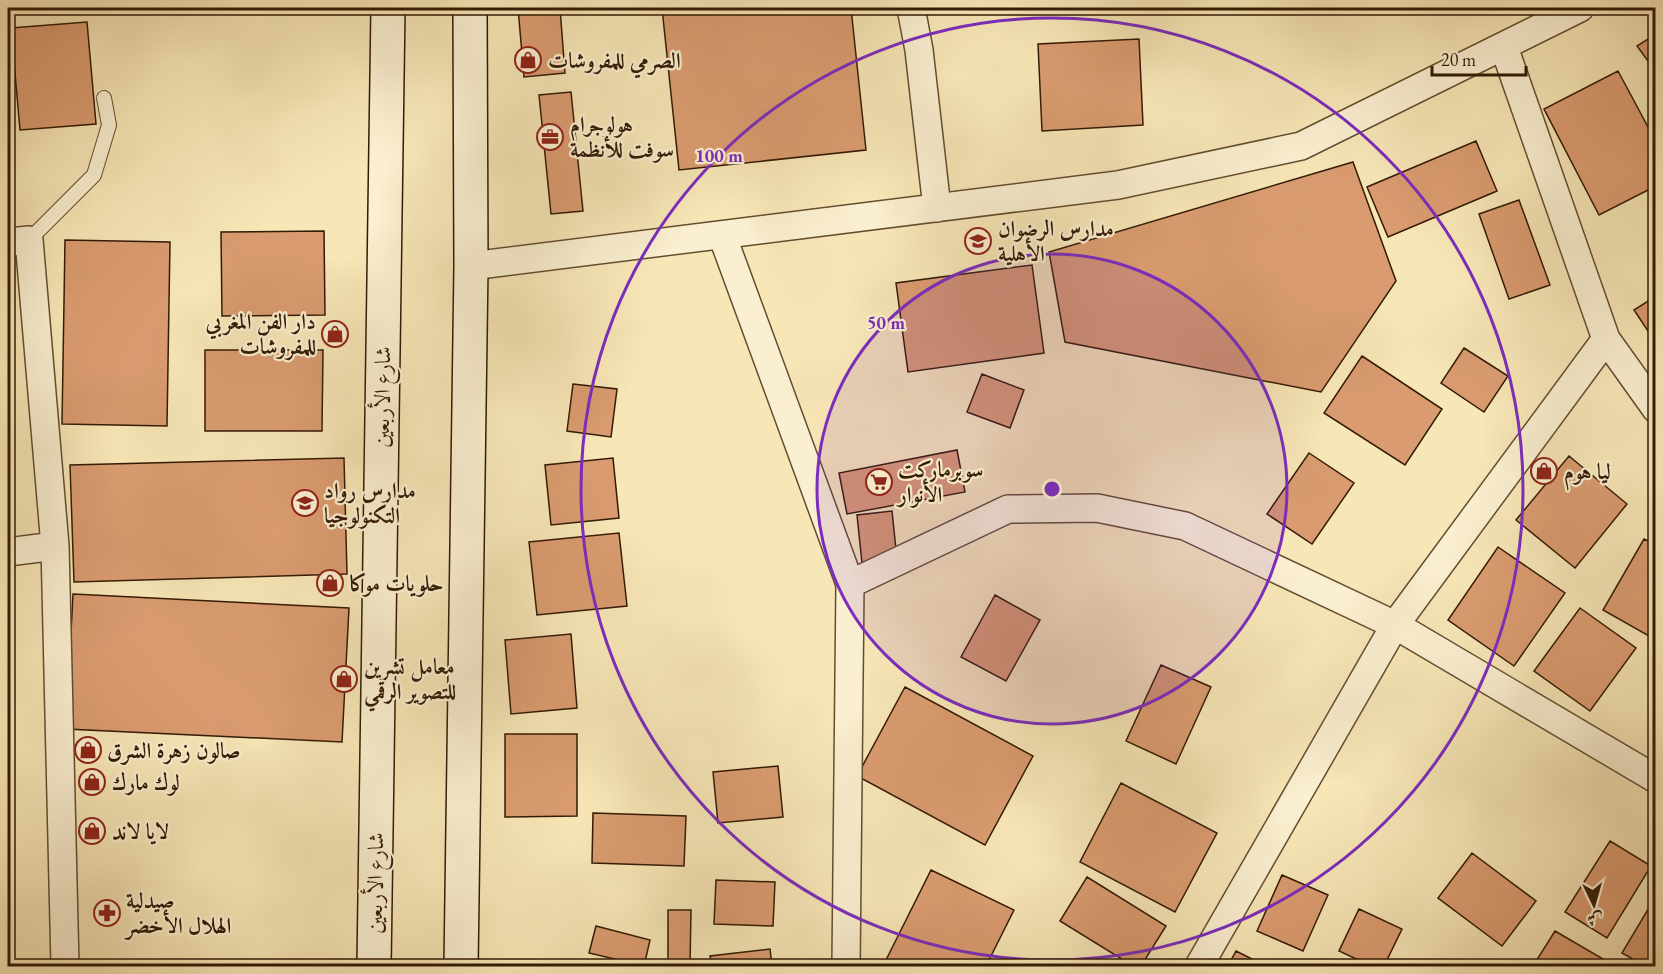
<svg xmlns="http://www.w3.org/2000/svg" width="1663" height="974" font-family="'EB Garamond',Amiri,serif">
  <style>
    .building { fill: #da9b70; stroke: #321a05; stroke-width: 1.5 }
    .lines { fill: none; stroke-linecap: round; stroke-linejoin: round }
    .service-casing { stroke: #634d31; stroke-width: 16 }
    .minor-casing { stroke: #634d31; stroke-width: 30 }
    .secondary-casing { stroke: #321a05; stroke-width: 36 }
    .service { stroke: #faefd0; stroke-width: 14 }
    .minor { stroke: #faefd0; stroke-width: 27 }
    .secondary { stroke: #faefd0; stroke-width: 33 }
    .ring { fill: none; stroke: #7b2cbf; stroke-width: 3 }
    .labels { text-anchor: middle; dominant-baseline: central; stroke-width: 4.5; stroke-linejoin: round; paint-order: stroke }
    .poi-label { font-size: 22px; font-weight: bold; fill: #321a05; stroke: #faefd0; text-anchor: start }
    .street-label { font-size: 22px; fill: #321a05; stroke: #faefd0 }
    .centre { fill: #7b2cbf; stroke: #faefd0; stroke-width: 3 }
    .ring-label { font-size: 18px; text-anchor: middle; font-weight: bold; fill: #7b2cbf; stroke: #faefd0; stroke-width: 4.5; stroke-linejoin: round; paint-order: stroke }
  </style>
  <rect width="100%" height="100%" fill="#f7e6b6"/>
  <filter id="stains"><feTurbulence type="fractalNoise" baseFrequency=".00333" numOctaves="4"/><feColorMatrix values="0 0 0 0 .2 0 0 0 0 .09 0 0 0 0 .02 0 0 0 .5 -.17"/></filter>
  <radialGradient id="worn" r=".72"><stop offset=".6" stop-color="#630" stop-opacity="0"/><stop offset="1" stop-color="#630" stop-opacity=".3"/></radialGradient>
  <path class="building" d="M518 8H560L565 73 524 77Z
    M662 8H851L866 150 679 170Z
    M87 22 96 124 20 130 11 28Z
    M1656 34V72L1637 46Z
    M1139 39 1143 125 1042 131 1038 44Z
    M1618 71 1656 142V186L1599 215 1544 109Z
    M571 92 583 211 551 214 539 95Z
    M1476 141 1497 191 1388 237 1367 187Z
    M1353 162 1396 281 1321 392 1065 342 1049 252Z
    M1519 200 1550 285 1509 299 1479 214Z
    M324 231 325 315 222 316 221 232Z
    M65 240 170 242 167 426 62 424Z
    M1032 265 1044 353 908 372 896 283Z
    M1656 296V339L1654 340 1634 310Z
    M1464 348 1508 376 1484 412 1441 383Z
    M205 350H323L322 431H205Z
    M1362 356 1442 409 1405 465 1324 413Z
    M982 374 1024 390 1010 428 967 412Z
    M573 384 617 389 611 437 567 431Z
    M957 450 965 492 847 514 839 473Z
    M1309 453 1354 483 1312 544 1267 514Z
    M1569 456 1627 504 1575 568 1516 520Z
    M344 458 347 574 74 582 70 465Z
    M613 458 619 518 551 525 545 465Z
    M892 511 897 559 862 563 857 515Z
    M619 533 627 606 537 615 529 542Z
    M1644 539 1656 545V640L1603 610Z
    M1498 547 1565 593 1514 666 1448 620Z
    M73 594 349 608 342 742 66 729Z
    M995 595 1040 620 1006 681 961 657Z
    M1580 608 1636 648 1590 711 1534 671Z
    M571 634 577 708 511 714 505 640Z
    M1161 665 1211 687 1176 764 1126 741Z
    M905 687 1033 756 985 845 857 776Z
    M505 734H577V816L505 817Z
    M778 766 783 817 718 823 713 772Z
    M1121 783 1217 833 1175 912 1080 862Z
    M593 813 686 816 684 866 592 863Z
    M1610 841 1651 866 1607 938 1565 912Z
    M1472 853 1536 901 1502 946 1438 898Z
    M931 870 1014 910 986 966H883Z
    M1282 875 1328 895 1303 951 1257 931Z
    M1087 877 1166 926 1141 966H1133L1060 921Z
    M716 880 775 882 773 926 714 924Z
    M1656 896V966H1645L1622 953Z
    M1359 909 1402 929 1384 966H1371L1339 951Z
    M668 910H691L690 966H668Z
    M596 926 650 940 644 966 589 953Z
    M1555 931 1615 966H1533Z
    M770 949 772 966H712L710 956Z
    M1236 951 1254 960 1250 966H1228Z"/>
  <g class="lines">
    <defs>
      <path id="service" d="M29 240 94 175 109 125 104 98"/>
      <path id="minor" d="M911 8 919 50 937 208
        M1504 47 1606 339 1656 409
        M722 235 850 584 846 966
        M8 242 29 240 55 546 65 966
        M471 266 1118 185 1301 146 1580 8
        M8 552 55 546
        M850 584 1008 509 1097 508 1185 526 1395 625 1656 779
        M1199 966 1395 625 1606 339"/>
      <path id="secondary" d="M374 966 388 8
        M461 966 471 266 470 8"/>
    </defs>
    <use href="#service" class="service-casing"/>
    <use href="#minor" class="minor-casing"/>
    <use href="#secondary" class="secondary-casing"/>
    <use href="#service" class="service"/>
    <use href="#minor" class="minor"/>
    <use href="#secondary" class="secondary"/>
  </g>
  <circle cx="1052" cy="489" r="235" fill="#7b2cbf" fill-opacity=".12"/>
  <g class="ring">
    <circle cx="1052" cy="489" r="235"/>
    <circle cx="1052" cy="489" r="471"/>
  </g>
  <defs>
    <symbol id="shop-ring" viewBox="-11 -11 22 22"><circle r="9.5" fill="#faefd0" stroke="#8f2418" stroke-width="1.5"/><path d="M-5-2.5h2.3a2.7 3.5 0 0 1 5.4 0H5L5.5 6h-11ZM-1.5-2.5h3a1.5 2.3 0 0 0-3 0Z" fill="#8f2418"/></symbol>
    <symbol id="office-ring" viewBox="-11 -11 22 22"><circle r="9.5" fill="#faefd0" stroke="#8f2418" stroke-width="1.5"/><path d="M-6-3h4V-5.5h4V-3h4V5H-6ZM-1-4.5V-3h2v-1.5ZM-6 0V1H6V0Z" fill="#8f2418"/></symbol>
    <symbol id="school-ring" viewBox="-11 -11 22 22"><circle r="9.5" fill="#faefd0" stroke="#8f2418" stroke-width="1.5"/><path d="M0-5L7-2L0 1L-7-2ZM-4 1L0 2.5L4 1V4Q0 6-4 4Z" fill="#8f2418"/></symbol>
    <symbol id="supermarket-ring" viewBox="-11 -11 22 22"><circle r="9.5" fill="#faefd0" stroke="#8f2418" stroke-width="1.5"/><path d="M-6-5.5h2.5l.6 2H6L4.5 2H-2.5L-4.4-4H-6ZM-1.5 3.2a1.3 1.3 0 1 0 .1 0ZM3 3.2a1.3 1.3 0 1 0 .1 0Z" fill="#8f2418"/></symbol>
    <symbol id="pharmacy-ring" viewBox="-11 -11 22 22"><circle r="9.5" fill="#faefd0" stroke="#8f2418" stroke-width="1.5"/><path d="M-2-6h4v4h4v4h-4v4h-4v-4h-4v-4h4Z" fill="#8f2418"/></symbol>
  </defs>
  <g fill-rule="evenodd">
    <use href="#shop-ring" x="513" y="45" width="30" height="30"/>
    <use href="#office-ring" x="535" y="122" width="30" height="30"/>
    <use href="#school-ring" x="963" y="226" width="30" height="30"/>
    <use href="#shop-ring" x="320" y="319" width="30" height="30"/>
    <use href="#shop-ring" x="1529" y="456" width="30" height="30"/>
    <use href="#supermarket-ring" x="864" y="467" width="30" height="30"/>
    <use href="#school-ring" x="290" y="488" width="30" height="30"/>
    <use href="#shop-ring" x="315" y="568" width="30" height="30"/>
    <use href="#shop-ring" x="329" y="664" width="30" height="30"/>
    <use href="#shop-ring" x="73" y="735" width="30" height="30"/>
    <use href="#shop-ring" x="77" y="767" width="30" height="30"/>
    <use href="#shop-ring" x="77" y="816" width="30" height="30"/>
    <use href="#pharmacy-ring" x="92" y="898" width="30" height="30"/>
  </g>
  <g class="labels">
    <g class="poi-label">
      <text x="548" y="60">الصرمي للمفروشات</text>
      <text x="570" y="124">هولوجرام<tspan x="570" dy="25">سوفت للأنظمة</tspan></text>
      <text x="998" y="228">مدارس الرضوان<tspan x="998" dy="25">الأهلية</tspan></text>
      <text x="316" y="321" text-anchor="end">دار الفن المغربي<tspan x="316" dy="25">للمفروشات</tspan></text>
      <text x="898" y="469">سوبرماركت<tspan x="898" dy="25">الأنوار</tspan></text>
      <text x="1564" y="471">ليا هوم</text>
      <text x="324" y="490">مدارس رواد<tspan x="324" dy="25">التكنولوجيا</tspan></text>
      <text x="350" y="583">حلويات موكا</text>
      <text x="364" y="666">معامل تشرين<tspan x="364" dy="25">للتصوير الرقمي</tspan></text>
      <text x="107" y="750">صالون زهرة الشرق</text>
      <text x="112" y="782">لوك مارك</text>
      <text x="112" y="831">لايا لاند</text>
      <text x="126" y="900">صيدلية<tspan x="126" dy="25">الهلال الأخضر</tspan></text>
    </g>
    <g class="street-label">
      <text transform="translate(382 397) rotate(-89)">شارع الأربعين</text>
      <text transform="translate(375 883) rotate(-89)">شارع الأربعين</text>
    </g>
  </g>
  <circle cx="1052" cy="489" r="9" class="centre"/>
  <g class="ring-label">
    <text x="719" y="162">100 m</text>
    <text x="886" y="329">50 m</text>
  </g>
  <rect width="1663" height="974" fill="none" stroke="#f7e6b6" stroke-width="30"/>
  <rect x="9" y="9" width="1645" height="956" fill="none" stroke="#321a05" stroke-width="3"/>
  <rect x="15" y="15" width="1633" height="944" fill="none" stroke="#321a05" stroke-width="1.5"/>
  <g transform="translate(1594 905) rotate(175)" stroke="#faefd0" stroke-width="4.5" paint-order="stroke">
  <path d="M0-4.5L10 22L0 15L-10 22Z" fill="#321a05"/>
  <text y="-9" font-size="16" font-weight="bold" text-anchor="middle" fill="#321a05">ش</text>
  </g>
  <path d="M1432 66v9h94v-9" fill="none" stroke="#321a05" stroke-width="3"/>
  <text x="1441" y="66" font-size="18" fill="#321a05" stroke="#faefd0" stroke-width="4.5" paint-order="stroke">20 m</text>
  <rect width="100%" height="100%" filter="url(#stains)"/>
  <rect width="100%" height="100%" fill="url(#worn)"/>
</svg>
